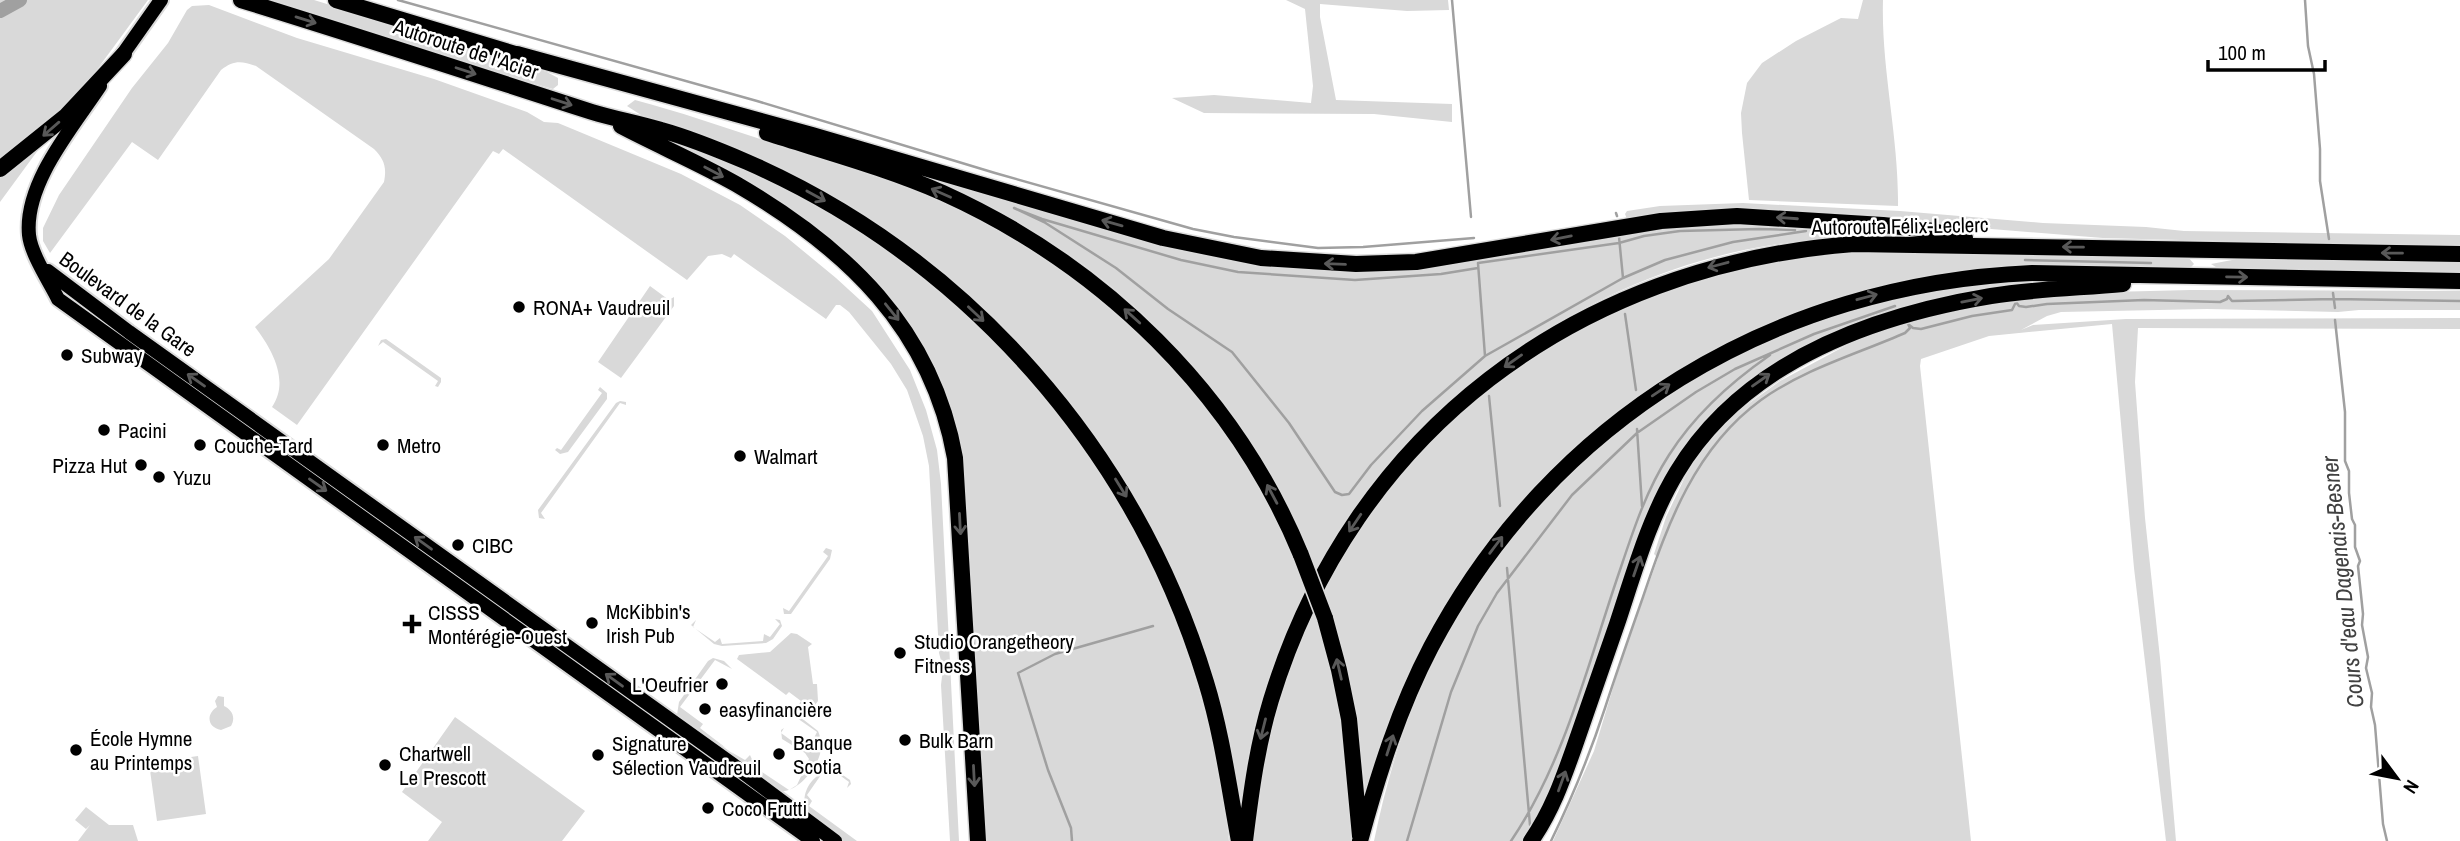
<svg xmlns="http://www.w3.org/2000/svg" width="2460" height="841" font-family="'Archivo Narrow',sans-serif">
  <style>
    .green { fill: #d9d9d9 }
    .lines { fill: none; stroke-linecap: round; stroke-linejoin: round }
    .stream { stroke: #a0a0a0; stroke-width: 2.5 }
    .river { stroke: #a0a0a0; stroke-width: 14 }
    .major-casing { stroke: #dbdbdb; stroke-width: 18 }
    .highway-casing { stroke: #dbdbdb; stroke-width: 19 }
    .major { stroke: #000; stroke-width: 14 }
    .highway { stroke: #000; stroke-width: 16 }
    .highway-bridge-casing { stroke: #dbdbdb; stroke-width: 19; stroke-linecap: butt }
    .highway-bridge { stroke: #000; stroke-width: 16 }
    .oneway { stroke: #595959 }
    .poi-dot { fill: #000; stroke: #fff; stroke-width: 2.5 }
    .labels { text-anchor: middle; dominant-baseline: central; stroke-width: 5; stroke-linejoin: round; paint-order: stroke }
    .street-label { font-size: 21px; fill: #000; stroke: #fff }
    .poi-label { font-size: 21px; fill: #000; stroke: #fff; text-anchor: start }
    .water-label { font-size: 23px; font-style: italic; fill: #414141; stroke: #fff }
  </style>
  <rect width="100%" height="100%" fill="#fff"/>
  <path class="green" d="M0 0H148L0 202Z
    M262 0H314L547 72 558 78V85L553 89 532 83Z
    M1286 0H1448L1449 10 1407 11 1320 4V17L1336 100 1452 104V122L1374 114 1204 113 1172 98 1214 95 1311 103 1313 86 1305 9Z
    M1863 0H1883C1881 69 1899 137 1898 206L1749 200 1742 133 1741 113 1747 83 1762 63 1796 41 1841 18 1858 19Z
    M209 5 297 38 434 79 527 112 544 122 558 123 681 174 740 205 785 236 836 278 872 311 910 370 926 410 937 450 941 484 959 841H950L941 685 943 668 939 653 929 466 923 436 907 390 891 364 849 312 840 305H836L826 319 734 254 731 258 722 254 708 256 687 280 503 149 499 154 493 151 297 425 272 407C290 381 272 349 255 327L329 259 384 182C387 167 384 159 374 149L256 66C241 61 234 60 221 70L158 160 132 142 50 253 43 241V228L59 195 132 88 168 43 187 10 192 6Z
    M635 100C688 114 740 133 792 149 842 165 896 177 943 200 1064 258 1167 343 1242 455 1270 496 1289 543 1308 588 1274 653 1248 729 1242 802H1239C1228 756 1222 708 1207 663 1140 450 985 268 784 170 738 148 689 133 641 115L627 106Z
    M665 139C979 239 1194 516 1229 841H984L949 404 935 369 919 339 902 315 871 279 665 143Z
    M888 161 942 179 1325 269 1612 234 1752 219 1910 233 1909 236C1863 236 1818 238 1772 245 1580 275 1410 404 1317 572 1264 438 1169 316 1045 239 995 208 942 185 888 161Z
    M1743 203 1900 211 2043 223 2146 227 2184 231 2460 235V247L2103 238 1906 222 1627 219 1625 214 1627 211 1660 206Z
    M1851 250 2188 257 2194 264 2189 269 1946 275 1887 286 1843 298 1782 319 1713 352 1674 375 1472 568 1429 638 1366 798C1359 727 1349 656 1323 588L1355 533 1422 448 1469 403 1523 362 1621 306 1750 264Z
    M2248 257 2460 261V276L2219 269 2211 264Z
    M2023 282 2046 283 1996 290 1772 366 1723 404 1696 433 1569 745 1537 820 1523 841H1374C1384 793 1397 745 1416 699 1495 510 1664 363 1861 307 1915 292 1968 286 2023 282Z
    M650 286 669 300 674 297V306L621 378 598 362Z
    M2190 290 2460 291V310H2359L2338 312 2207 309 2061 312 2047 316 2021 330 2033 325 2126 319 2460 318V329L2138 328 2135 382 2145 518 2160 658 2176 841H2166L2134 568 2112 324 1989 336 1921 359 1920 366 1971 841H1553L1594 751 1622 658 1658 558 1654 554 1666 517 1686 475 1700 452 1737 412 1780 381 1860 338 1924 316 2013 298 2110 292Z
    M386 339 441 378V382L438 387 435 386 438 381 383 342 378 346 381 340Z
    M600 387 607 393V399L568 452 560 454 555 450 557 448 561 450 602 393 598 390Z
    M620 401 626 402V405L620 403 541 513 545 519 539 518 538 510 616 403Z
    M826 548 832 550 830 559 791 614H784L783 608 789 611 828 556 823 552Z
    M1314 606C1340 681 1351 762 1351 841H1253C1257 791 1265 740 1281 692 1290 663 1303 635 1314 606Z
    M775 619 780 620 782 626 773 639 766 643 722 646 714 644 691 625 696 620 693 627 715 642 720 638 722 644 763 641 764 634 770 637 780 624Z
    M791 633 797 634 812 644 808 647 813 684H817L818 701 812 709 799 704 801 701 789 692 786 695 737 659 739 655 770 652Z
    M713 658 724 661 732 669 715 660 680 707 703 724 700 728 726 748 695 730 677 715 679 702 708 661Z
    M218 696 224 697V706C232 710 236 717 231 726L221 730C207 727 206 714 217 707L215 701Z
    M795 713 818 731C821 738 822 747 820 754 816 770 795 795 777 791L750 771 731 752 745 760 750 755 756 768 789 790 797 785 809 759 805 753 782 739 781 730 784 728 781 733 807 752 811 747 815 748 819 743 814 738 817 732 794 716 790 718Z
    M455 717 585 811 562 841H428L442 822 402 792Z
    M198 756 206 814 157 821 149 763Z
    M829 770C838 771 843 775 850 780L851 784 847 788 849 782 834 771 829 776 823 772 807 795 812 801 809 806 857 841H842L808 813C798 796 811 775 829 770Z
    M86 807 109 825H133L138 841H78L90 825 86 829 75 820Z"/>
  <g class="lines">
    <path class="stream" d="M398 0 757 101 995 173 1193 229 1234 237 1318 248 1363 247 1474 238
      M1452 0 1471 217
      M2305 0 2308 46 2314 74 2320 149V181L2329 239
      M1616 213 1617 216
      M1619 237 1623 278
      M2025 260 2151 263
      M1478 268 1441 274 1355 280 1238 272 1181 260 1042 219 1014 208 1044 222 1116 268 1168 309 1232 352 1289 423 1335 492 1342 495 1349 494 1371 465 1422 411 1485 356 1623 278 1665 260 1733 242 1806 231
      M2333 293 2335 308
      M1625 314 1636 390
      M2335 320 2345 412V461L2349 471V493L2352 519 2355 525V547L2360 561 2358 566 2363 614 2362 625 2368 657 2366 668 2372 693 2371 707 2375 725 2383 824 2387 841
      M1485 356 1478 263 1619 243 1644 236 1680 231 1759 229 1795 230
      M1489 396 1500 506
      M1637 429 1642 506
      M1507 568 1530 825
      M1072 841 1071 828 1048 770 1018 673 1055 654 1153 626
      M1407 841 1451 692 1478 626 1497 593 1572 495 1637 433 1696 392 1735 369 1814 334 1895 306
      M1511 841C1566 760 1589 659 1621 567 1634 528 1647 489 1669 455 1695 414 1731 382 1770 355
      M1551 841C1572 798 1590 754 1605 708 1617 671 1630 634 1643 597 1668 523 1695 448 1761 400 1804 369 1857 354 1905 333L1910 328 1908 324 1913 328 1921 329 1972 316 2012 310 2016 302 2019 306 2026 307 2047 304 2144 300 2220 302 2227 299 2228 296 2232 301 2334 299 2460 301"/>
    <path class="river" d="M0 11 20 0"/>
    <defs>
      <path id="major" d="M118 61 161 0
        M100 86C73 127 24 183 29 235 31 254 49 281 58 299L813 841
        M48 271 129 332 732 764 835 841"/>
      <path id="highway" d="M241 0C358 36 475 74 592 112 615 119 638 123 661 130 690 138 719 150 747 162 968 259 1136 451 1206 682 1222 734 1229 788 1239 841
        M336 0 525 57
        M517 54 812 135 1163 238 1261 258 1356 264 1416 262 1661 221 1737 216 1883 225 1928 230 1965 238
        M621 126C659 146 699 163 736 184 846 248 932 328 955 458L978 841
        M767 133C826 152 886 168 943 193 1102 265 1234 392 1301 555
        M0 169 66 116 124 54
        M1325 618 1339 670 1349 719 1360 836
        M1245 841C1251 793 1257 746 1271 700 1353 431 1577 265 1854 244L2460 254
        M1360 841C1378 775 1399 708 1431 647 1552 418 1775 284 2032 273L2460 281
        M1531 841C1552 811 1563 779 1575 745 1589 705 1603 665 1617 624 1634 573 1649 518 1677 472 1743 363 1870 316 1991 296 2034 289 2079 288 2123 284"/>
    </defs>
    <use href="#major" class="major-casing"/>
    <use href="#highway" class="highway-casing"/>
    <use href="#major" class="major"/>
    <use href="#highway" class="highway"/>
    <defs>
      <path id="highway-bridge" d="M1301 555 1325 618"/>
    </defs>
    <use href="#highway-bridge" class="highway-bridge-casing"/>
    <use href="#highway-bridge" class="highway-bridge"/>
  </g>
  <defs><path id="oneway-shaft" d="M-6 0H5M1.5-3L5.5 0L1.5 3" fill="none" stroke-width="1.6" stroke-linecap="round" stroke-linejoin="round" transform="scale(1.75)"/></defs>
  <g class="oneway">
    <use href="#oneway-shaft" transform="translate(306 20) rotate(17)"/>
    <use href="#oneway-shaft" transform="translate(466 71) rotate(18)"/>
    <use href="#oneway-shaft" transform="translate(562 102) rotate(18)"/>
    <use href="#oneway-shaft" transform="translate(51 129) rotate(139)"/>
    <use href="#oneway-shaft" transform="translate(714 172) rotate(28)"/>
    <use href="#oneway-shaft" transform="translate(941 193) rotate(-156)"/>
    <use href="#oneway-shaft" transform="translate(816 196) rotate(29)"/>
    <use href="#oneway-shaft" transform="translate(1787 218) rotate(-176)"/>
    <use href="#oneway-shaft" transform="translate(1112 223) rotate(-164)"/>
    <use href="#oneway-shaft" transform="translate(1561 238) rotate(169)"/>
    <use href="#oneway-shaft" transform="translate(2073 247) rotate(-179)"/>
    <use href="#oneway-shaft" transform="translate(2392 253) rotate(-179)"/>
    <use href="#oneway-shaft" transform="translate(1335 264) rotate(-178)"/>
    <use href="#oneway-shaft" transform="translate(1718 265) rotate(165)"/>
    <use href="#oneway-shaft" transform="translate(2237 277) rotate(1)"/>
    <use href="#oneway-shaft" transform="translate(1867 297) rotate(-15)"/>
    <use href="#oneway-shaft" transform="translate(1972 300) rotate(-11)"/>
    <use href="#oneway-shaft" transform="translate(892 312) rotate(51)"/>
    <use href="#oneway-shaft" transform="translate(976 314) rotate(43)"/>
    <use href="#oneway-shaft" transform="translate(1132 316) rotate(-138)"/>
    <use href="#oneway-shaft" transform="translate(1513 361) rotate(145)"/>
    <use href="#oneway-shaft" transform="translate(196 380) rotate(-145)"/>
    <use href="#oneway-shaft" transform="translate(1761 380) rotate(-35)"/>
    <use href="#oneway-shaft" transform="translate(1661 390) rotate(-34)"/>
    <use href="#oneway-shaft" transform="translate(318 485) rotate(35)"/>
    <use href="#oneway-shaft" transform="translate(1121 488) rotate(58)"/>
    <use href="#oneway-shaft" transform="translate(1272 494) rotate(-118)"/>
    <use href="#oneway-shaft" transform="translate(1355 523) rotate(124)"/>
    <use href="#oneway-shaft" transform="translate(960 524) rotate(87)"/>
    <use href="#oneway-shaft" transform="translate(423 543) rotate(-144)"/>
    <use href="#oneway-shaft" transform="translate(1496 545) rotate(-53)"/>
    <use href="#oneway-shaft" transform="translate(1637 566) rotate(-71)"/>
    <use href="#oneway-shaft" transform="translate(1339 669) rotate(-103)"/>
    <use href="#oneway-shaft" transform="translate(614 680) rotate(-144)"/>
    <use href="#oneway-shaft" transform="translate(1263 729) rotate(104)"/>
    <use href="#oneway-shaft" transform="translate(1390 745) rotate(-72)"/>
    <use href="#oneway-shaft" transform="translate(974 776) rotate(87)"/>
    <use href="#oneway-shaft" transform="translate(1562 781) rotate(-70)"/>
  </g>
  <g class="poi-dot">
    <circle cx="519" cy="307" r="7"/>
    <circle cx="67" cy="355" r="7"/>
    <circle cx="104" cy="430" r="7"/>
    <circle cx="200" cy="445" r="7"/>
    <circle cx="383" cy="445" r="7"/>
    <circle cx="740" cy="456" r="7"/>
    <circle cx="141" cy="465" r="7"/>
    <circle cx="159" cy="477" r="7"/>
    <circle cx="458" cy="545" r="7"/>
    <circle cx="592" cy="623" r="7"/>
    <path d="M408.5 613.5h7v7h7v7h-7v7h-7v-7h-7v-7h7z"/>
    <circle cx="900" cy="653" r="7"/>
    <circle cx="722" cy="684" r="7"/>
    <circle cx="705" cy="709" r="7"/>
    <circle cx="905" cy="740" r="7"/>
    <circle cx="76" cy="750" r="7"/>
    <circle cx="779" cy="754" r="7"/>
    <circle cx="598" cy="755" r="7"/>
    <circle cx="385" cy="765" r="7"/>
    <circle cx="708" cy="808" r="7"/>
  </g>
  <g class="labels">
    <g class="street-label">
      <text transform="translate(466 49) rotate(18)">Autoroute de l'Acier</text>
      <text transform="translate(1900 226) rotate(-1)">Autoroute Félix-Leclerc</text>
      <text transform="translate(128 304) rotate(36)">Boulevard de la Gare</text>
    </g>
    <g class="poi-label">
      <text x="533" y="307">RONA+ Vaudreuil</text>
      <text x="81" y="355">Subway</text>
      <text x="118" y="430">Pacini</text>
      <text x="214" y="445">Couche-Tard</text>
      <text x="397" y="445">Metro</text>
      <text x="754" y="456">Walmart</text>
      <text x="127" y="465" text-anchor="end">Pizza Hut</text>
      <text x="173" y="477">Yuzu</text>
      <text x="472" y="545">CIBC</text>
      <text x="606" y="611">McKibbin's<tspan x="606" dy="24">Irish Pub</tspan></text>
      <text x="428" y="612">CISSS<tspan x="428" dy="24">Montérégie-Ouest</tspan></text>
      <text x="914" y="641">Studio Orangetheory<tspan x="914" dy="24">Fitness</tspan></text>
      <text x="708" y="684" text-anchor="end">L'Oeufrier</text>
      <text x="719" y="709">easyfinancière</text>
      <text x="90" y="738">École Hymne<tspan x="90" dy="24">au Printemps</tspan></text>
      <text x="919" y="740">Bulk Barn</text>
      <text x="793" y="742">Banque<tspan x="793" dy="24">Scotia</tspan></text>
      <text x="612" y="743">Signature<tspan x="612" dy="24">Sélection Vaudreuil</tspan></text>
      <text x="399" y="753">Chartwell<tspan x="399" dy="24">Le Prescott</tspan></text>
      <text x="722" y="808">Coco Frutti</text>
    </g>
    <g class="water-label">
      <text transform="translate(2342 582) rotate(-96)">Cours d'eau Dagenais-Besner</text>
    </g>
  </g>
  <g transform="translate(2397 778) rotate(122)" stroke="#ffffff" stroke-width="5" paint-order="stroke">
  <path d="M0-5L12 26L0 18L-12 26Z" fill="#000000"/>
  <text y="-10" font-size="19" font-weight="bold" text-anchor="middle" fill="#000000">N</text>
  </g>
  <path d="M2208 60v10h117v-10" fill="none" stroke="#000000" stroke-width="3.5"/>
  <text x="2218" y="60" font-size="21" fill="#000000" stroke="#ffffff" stroke-width="5" paint-order="stroke">100 m</text>
</svg>
